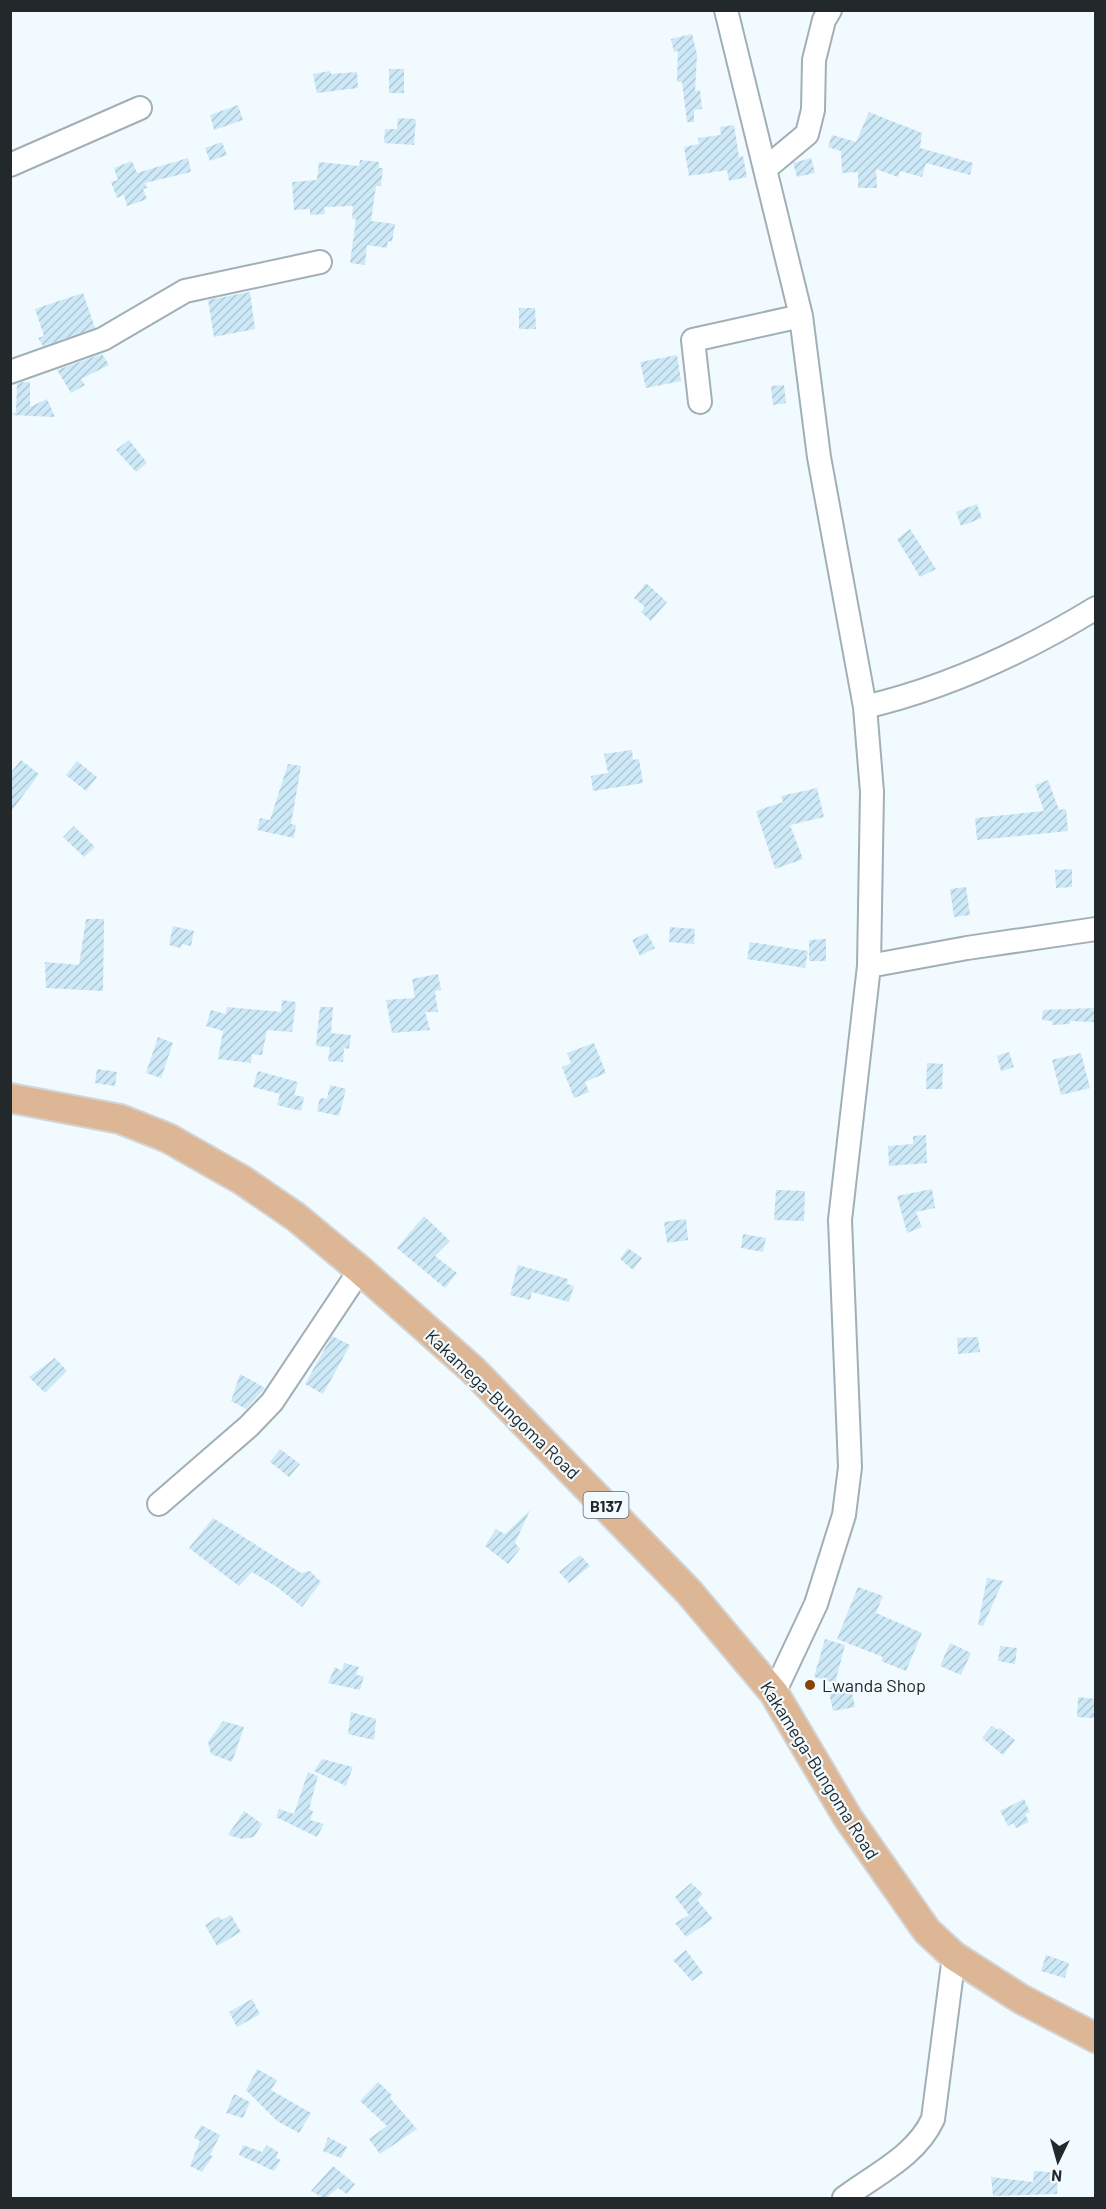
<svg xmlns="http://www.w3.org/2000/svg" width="1106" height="2209" font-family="Barlow,sans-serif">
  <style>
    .building { fill: url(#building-hatch) }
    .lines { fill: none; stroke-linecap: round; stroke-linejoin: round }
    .minor-casing { stroke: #a1afb6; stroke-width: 26 }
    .major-casing { stroke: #d3d4d5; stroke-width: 32 }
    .minor { stroke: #fff; stroke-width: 22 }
    .major { stroke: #ddb695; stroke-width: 28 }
    .poi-dot { fill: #834604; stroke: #f1fafe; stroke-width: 2 }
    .labels { text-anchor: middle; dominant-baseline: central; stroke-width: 4.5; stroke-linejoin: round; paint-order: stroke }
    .shield { fill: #f1fafe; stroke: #61676a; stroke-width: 1.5 }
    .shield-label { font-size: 16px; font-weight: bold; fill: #23282b }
    .street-label { font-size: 18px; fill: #23282b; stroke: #f1fafe }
    .poi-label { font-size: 18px; fill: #23282b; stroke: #f1fafe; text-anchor: start }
  </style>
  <defs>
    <pattern id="building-hatch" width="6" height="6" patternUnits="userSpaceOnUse" patternTransform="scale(1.5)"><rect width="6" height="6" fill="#cde8f7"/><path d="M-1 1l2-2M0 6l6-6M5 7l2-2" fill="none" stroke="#b0c7d4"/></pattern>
  </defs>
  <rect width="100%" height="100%" fill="#f1fafe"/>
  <path class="building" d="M692 34 697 55 695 91 700 90 702 109 694 110V122H687L682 82H677L678 51 674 52 671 39Z
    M389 69H404V93H389Z
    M330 71 331 74 357 72 358 88 317 93 313 74Z
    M238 105 243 120 214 130 210 115Z
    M869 112 922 133 920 148 973 163 970 175 926 163 922 177 900 171 898 177 876 169 877 188H858V172L842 173 841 151 828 147 832 135 856 142Z
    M398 118 416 119 414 145 384 143 385 129H397Z
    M734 125 739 157 743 156 747 177 729 181 727 170 689 176 684 147 699 144 698 138 721 135 720 127Z
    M222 142 227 155 210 161 205 148Z
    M188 158 191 172 145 183 147 188 143 189 147 199 127 206 124 195 117 198 111 182 118 180 114 168 132 161 137 173Z
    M811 158 815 173 797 177 793 163Z
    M360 160 379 162V168H383L381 186H376L371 221 395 224 392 242 388 241 387 248 367 245 365 265 350 263 356 219H352L353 206 324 207 325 214 310 215V209L294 210 292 182 317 180 319 162 359 166Z
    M250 292 255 329 214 337 208 300Z
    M83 293 95 328 43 346 38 338 44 336 35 309Z
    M519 308H535L536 329H519Z
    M102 354 109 365 81 379 85 385 71 393 57 370Z
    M677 355 681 381 646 388 640 362Z
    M23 382H30V407L47 399 55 417 10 415 16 412 17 384Z
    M784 385 786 403 773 405 771 386Z
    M129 440 147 463 136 472 116 450Z
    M977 504 982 518 961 526 956 512Z
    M910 529 936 569 920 577 897 539Z
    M646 583 667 602 651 621 641 612 645 607 634 598Z
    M632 750 633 760 639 759 643 783 593 791 591 776 608 773 604 754Z
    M21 760 39 774 10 813V774Z
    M77 761 97 777 86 791 66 775Z
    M288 764 301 766 291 824 296 825 294 838 257 830 260 818 270 820Z
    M1048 780 1059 810 1066 809 1068 831 977 840 975 818 1044 811 1035 785Z
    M817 788 824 817 790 825 803 859 775 869 756 811 783 802 781 796Z
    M74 826 95 847 84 857 63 837Z
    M1072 869V887L1056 888 1055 870Z
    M966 887 970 915 954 917 950 889Z
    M86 919H104L103 991 46 988 45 962 79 965Z
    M173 926 194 931 191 946 182 944 181 948 169 945Z
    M670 927 695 929 694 944 669 942Z
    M647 933 655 948 640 956 632 940Z
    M826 939V961H809V940Z
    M750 942 808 951 805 968 747 959Z
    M438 974 441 990 435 991 438 1012H425L430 1030 392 1033 386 1000 415 998 412 979Z
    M282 1000 296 1002 292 1032 267 1030 262 1055 252 1054 251 1063 218 1059 223 1031 206 1026 211 1010 226 1014 227 1007 281 1012Z
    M320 1007H333L331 1033 351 1035 349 1049 344 1048 343 1062 328 1061 330 1047 316 1046Z
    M1095 1008V1022L1070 1021V1024L1052 1025V1021L1042 1020 1043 1010Z
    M158 1037 173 1043 161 1078 146 1073Z
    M594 1043 606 1073 585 1082 589 1092 574 1098 562 1067 571 1063 567 1053Z
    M1009 1052 1014 1067 1001 1071 997 1056Z
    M1081 1053 1090 1088 1061 1095 1052 1060Z
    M927 1063 943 1064 942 1089H926Z
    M97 1069 117 1072 115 1086 95 1083Z
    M258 1071 298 1082 294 1095 304 1097 301 1111 277 1105 280 1094 253 1087Z
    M330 1085 346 1089 339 1116 317 1111 320 1098 327 1099Z
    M926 1135 927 1163 889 1166 888 1146 913 1144V1136Z
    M932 1189 935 1208 916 1212 922 1227 907 1233 897 1196Z
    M776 1190 805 1191 804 1221 774 1220Z
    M424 1216 450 1241 435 1256 457 1273 445 1288 397 1248Z
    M686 1219 688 1240 667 1243 664 1222Z
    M743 1234 766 1238 763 1252 741 1248Z
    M628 1248 642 1258 633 1270 620 1259Z
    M518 1265 568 1279 567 1284 574 1286 569 1302 532 1292 530 1300 510 1295Z
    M332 1336 350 1345 323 1394 305 1384Z
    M978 1337 980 1352 958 1354 957 1338Z
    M55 1358 67 1371 45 1393 29 1377Z
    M240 1374 265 1388 246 1409 231 1401Z
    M280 1449 300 1464 289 1477 270 1462Z
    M530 1510 515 1543 520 1549 508 1564 485 1546 496 1529 505 1534Z
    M213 1518 301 1573 310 1571 321 1582 302 1607 277 1587 252 1572 239 1586 189 1548Z
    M580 1555 590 1566 569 1583 559 1572Z
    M987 1578 1003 1581 983 1626 978 1625Z
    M858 1587 883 1596 876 1613 922 1633 906 1671 881 1661 883 1657 837 1639Z
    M825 1639 845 1645 835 1683 814 1677Z
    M950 1643 971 1653 961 1675 940 1666Z
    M1000 1646 1017 1648 1015 1664 998 1661Z
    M344 1663 359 1667 356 1675 364 1676 360 1690 328 1683 335 1667 342 1671Z
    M850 1684 855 1707 833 1711 828 1688Z
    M1078 1697 1095 1699 1094 1718 1077 1717Z
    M351 1712 376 1719 374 1740 348 1734Z
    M223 1721 244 1727 232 1762 211 1754 208 1742Z
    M992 1726 998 1730 1000 1728 1015 1740 1003 1755 982 1738Z
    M322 1759 353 1767 346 1786 314 1771Z
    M308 1772 318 1776 309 1809 313 1811 310 1820 324 1824 317 1837 276 1817 279 1809 294 1814Z
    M1024 1799 1030 1812 1025 1814 1029 1822 1016 1828 1013 1823 1008 1826 1000 1811Z
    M244 1811 262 1824 254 1837 242 1839 228 1835Z
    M691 1883 703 1894 697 1900 713 1919 686 1937 675 1923 689 1915 675 1897Z
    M231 1915 241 1932 217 1946 205 1925 219 1916 222 1920Z
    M686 1950 703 1973 692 1981 673 1960Z
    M1046 1955 1069 1963 1065 1978 1041 1971Z
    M252 1999 260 2014 237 2027 229 2012Z
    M257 2069 277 2080 271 2090 311 2113 299 2133 277 2121 246 2090Z
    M378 2082 392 2095 390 2098 417 2129 380 2154 369 2139 387 2126 360 2101Z
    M234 2094 250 2102 243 2118 226 2113Z
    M201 2125 220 2135 210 2155 213 2156 202 2172 190 2166 200 2141 194 2138Z
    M328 2137 347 2147 341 2158 323 2151Z
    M243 2145 262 2152 267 2145 278 2152 276 2158 281 2160 274 2171 239 2155Z
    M333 2166 355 2184 347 2194 338 2188 325 2199 311 2191Z
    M1034 2171 1058 2173 1057 2194 993 2196 991 2177 1033 2182Z"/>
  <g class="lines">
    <defs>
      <path id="minor" d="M726 10 801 316 819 457 865 707 872 792 869 966 840 1220 850 1467 844 1515 816 1604 774 1693
        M10 165 140 108
        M765 169 807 134 813 110 814 60 824 20 830 10
        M10 372 103 339 185 291 320 262
        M700 402 693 340 801 316
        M865 707C946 688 1024 652 1096 608
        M869 966 967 948 1096 929
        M159 1504 249 1426 272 1402 360 1270
        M844 2198C876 2174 916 2156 933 2119L954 1956"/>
      <path id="major" d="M10 1098 120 1119 168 1138 242 1180 296 1217 360 1270 473 1370 689 1592 774 1693 848 1818 927 1931 954 1956 1021 1999 1096 2038"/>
    </defs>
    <use href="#minor" class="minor-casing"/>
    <use href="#major" class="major-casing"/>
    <use href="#minor" class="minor"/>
    <use href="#major" class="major"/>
  </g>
  <circle class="poi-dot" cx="810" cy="1685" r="6"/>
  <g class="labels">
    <rect class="shield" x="583.5" y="1492" width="45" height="26" rx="4.5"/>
    <g class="shield-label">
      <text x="606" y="1505">B137</text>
    </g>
    <g class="street-label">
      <text transform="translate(503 1404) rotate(44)">Kakamega-Bungoma Road</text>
      <text transform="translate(820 1770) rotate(58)">Kakamega-Bungoma Road</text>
    </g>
    <g class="poi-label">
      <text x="822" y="1685">Lwanda Shop</text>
    </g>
  </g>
  <rect width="1106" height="2209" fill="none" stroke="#23282b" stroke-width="24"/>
  <g transform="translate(1058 2161) rotate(185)" stroke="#f1fafe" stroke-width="4.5" paint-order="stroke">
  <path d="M0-4.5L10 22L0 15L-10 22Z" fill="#23282b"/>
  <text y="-9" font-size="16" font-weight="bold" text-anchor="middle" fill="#23282b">N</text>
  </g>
</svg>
